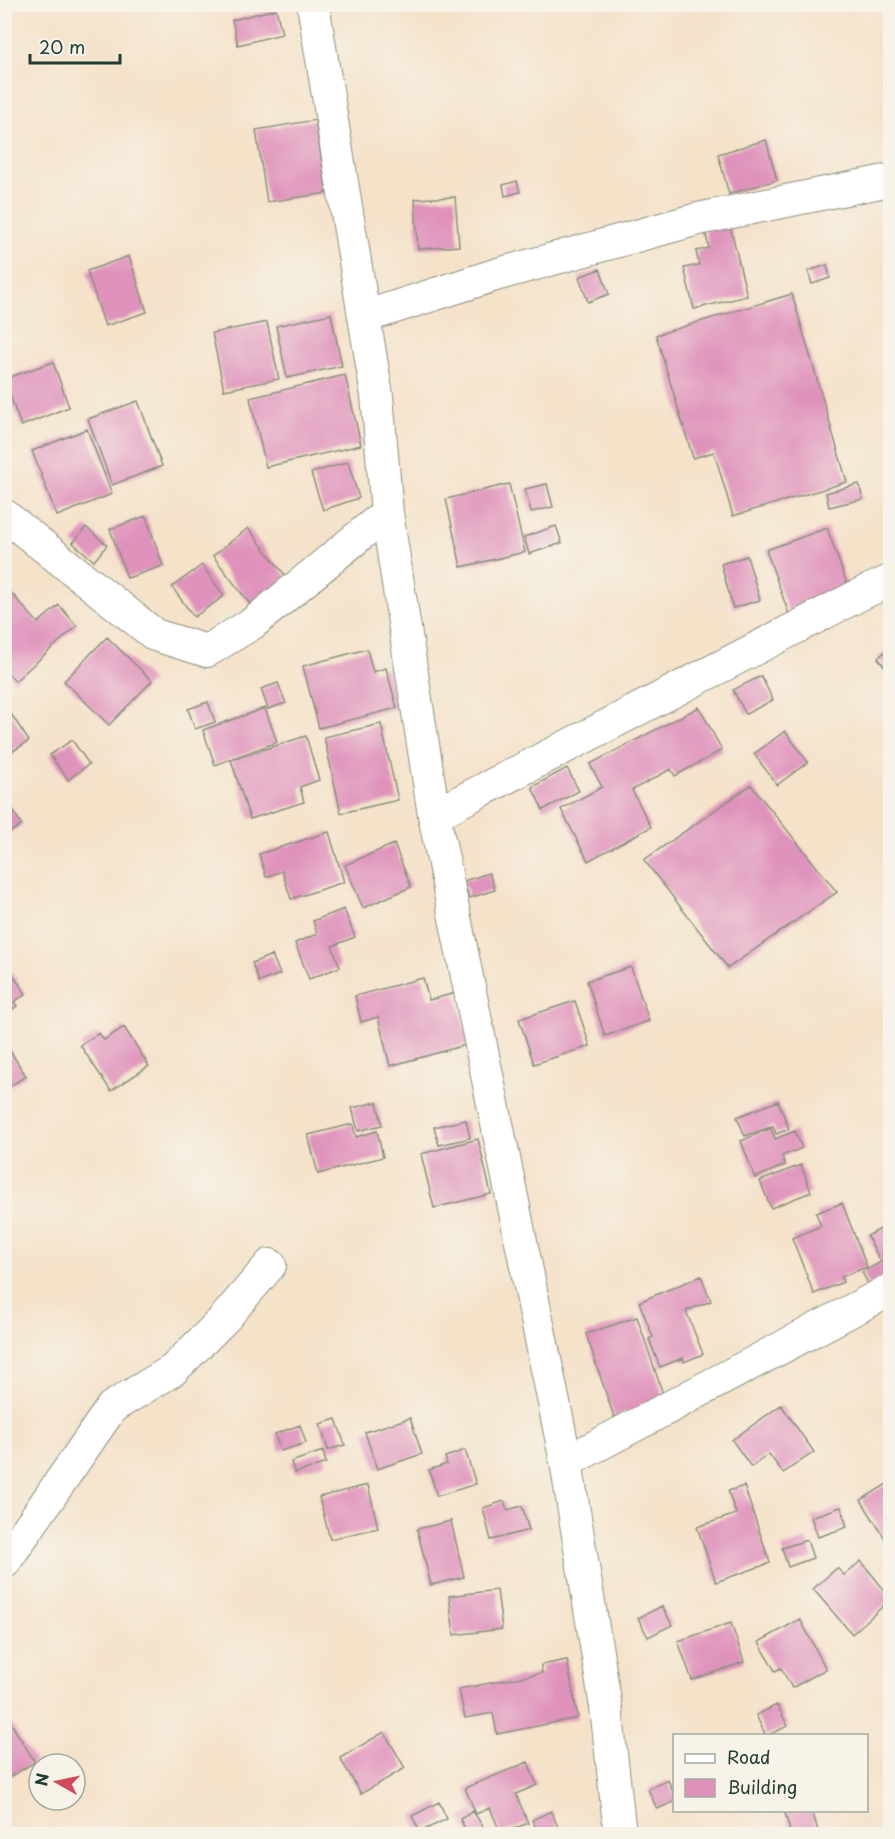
<svg xmlns="http://www.w3.org/2000/svg" width="895" height="1839" font-family="'Playpen Sans',sans-serif">
  <style>
    .building { fill: #df92bb }
    .lines { fill: none; stroke-linecap: round; stroke-linejoin: round }
    .minor-casing { stroke: #8a907e; stroke-width: 34 }
    .minor { stroke: #fff; stroke-width: 32 }
  </style>
  <rect width="100%" height="100%" fill="#f7f3e8"/>
  <filter id="ink" filterUnits="userSpaceOnUse"><feTurbulence type="fractalNoise" baseFrequency=".0167" numOctaves="2"/><feDisplacementMap in="SourceGraphic" scale="12" xChannelSelector="R" yChannelSelector="G"/><feConvolveMatrix kernelMatrix="1 2 1 2 8 2 1 2 1" color-interpolation-filters="sRGB"/></filter>
  <filter id="wash" filterUnits="userSpaceOnUse"><feTurbulence type="fractalNoise" baseFrequency=".008" numOctaves="4" result="noise"/><feDisplacementMap in="SourceGraphic" scale="24" xChannelSelector="R" yChannelSelector="G"/><feGaussianBlur stdDeviation="1.35" result="paint"/><feColorMatrix in="noise" values="0 0 0 0 0 0 0 0 0 0 0 0 0 0 0 0 0 1.4 0 .05"/><feComposite in="paint" operator="in"/></filter>
  <g filter="url(#wash)">
    <rect width="100%" height="100%" fill="#f4e2c9"/>
    <g id="blocks">
      <path class="building" d="M276 9 282 34 238 45 232 20Z
        M315 120 327 193 267 202 256 130Z
        M766 140 777 180 729 194 718 154Z
        M517 181 520 192 505 196 503 185Z
        M455 197 459 246 418 249 415 199Z
        M730 225 747 296 694 309 684 268 699 265 696 251 709 248 705 231Z
        M129 256 147 312 105 326 87 271Z
        M827 265 830 278 812 284 808 271Z
        M600 269 609 294 588 302 579 277Z
        M792 294 847 482 733 516 714 452 693 458 656 335Z
        M331 314 342 366 287 378 276 326Z
        M267 322 279 379 224 390 212 333Z
        M53 362 69 407 21 426 4 379Z
        M345 375 361 445 266 467 250 398Z
        M138 401 162 466 112 485 88 419Z
        M87 429 112 494 57 516 32 451Z
        M348 462 359 498 323 510 311 473Z
        M509 484 525 552 461 567 446 499Z
        M547 484 553 507 531 512 525 489Z
        M859 484 863 499 829 507 826 493Z
        M146 516 163 566 127 578 110 529Z
        M556 526 562 543 529 554 524 537Z
        M86 527 107 545 94 561 73 543Z
        M248 528 289 580 253 608 213 556Z
        M827 528 851 595 790 617 766 550Z
        M747 556 760 600 733 608 721 564Z
        M202 565 224 596 194 617 172 587Z
        M12 594 38 623 59 605 77 626 15 681 4 669V601Z
        M107 637 152 681 109 725 64 681Z
        M890 647V673L878 658Z
        M367 649 373 672 386 668 397 708 319 728 303 666Z
        M761 676 773 700 746 714 733 690Z
        M278 683 286 703 268 709 261 689Z
        M208 702 215 722 195 729 188 709Z
        M699 707 722 750 675 776 671 769 632 790 651 827 588 861 561 809 602 787 590 764Z
        M7 708 29 741 4 757V710Z
        M265 708 277 742 215 765 203 730Z
        M381 724 398 800 341 813 324 737Z
        M785 731 808 762 777 785 754 754Z
        M306 736 319 780 300 787 304 802 250 819 231 760Z
        M72 740 89 764 68 780 50 755Z
        M567 768 579 791 543 810 532 787Z
        M751 785 837 892 728 968 644 860Z
        M4 797 22 825 4 836Z
        M329 832 344 882 291 899 282 871 266 877 259 854Z
        M394 844 411 887 363 908 345 865Z
        M489 873 495 890 469 898 464 881Z
        M344 909 355 937 332 946 340 967 309 979 295 943 317 934 313 921Z
        M272 955 280 974 259 982 252 963Z
        M4 962 26 994 14 1002 17 1006 4 1015Z
        M631 967 649 1021 605 1036 587 981Z
        M423 978 429 1000 456 993 469 1044 390 1066 378 1017 361 1022 355 996Z
        M575 1001 590 1046 534 1064 519 1019Z
        M124 1027 149 1066 111 1091 80 1045 99 1033 104 1040Z
        M9 1049 26 1076 4 1090V1052Z
        M778 1101 789 1129 776 1134 773 1126 745 1136 737 1117Z
        M377 1102 382 1125 358 1131 352 1108Z
        M466 1120 470 1138 439 1145 434 1127Z
        M353 1124 356 1137 377 1131 383 1157 318 1174 308 1135Z
        M771 1128 775 1139 795 1131 802 1148 782 1156 785 1165 755 1178 741 1141Z
        M478 1139 491 1194 434 1208 421 1154Z
        M801 1165 811 1192 771 1208 760 1181Z
        M842 1203 867 1267 841 1277 843 1282 814 1294 792 1238 821 1226 816 1213Z
        M890 1224V1273L869 1285 862 1272 881 1262 867 1236Z
        M701 1276 711 1301 686 1311 703 1354 684 1362 683 1358 660 1367 649 1339 653 1337 639 1302Z
        M637 1317 665 1400 614 1417 586 1334Z
        M781 1405 814 1452 783 1473 769 1454 751 1467 732 1440Z
        M410 1418 422 1454 377 1469 365 1432Z
        M336 1419 345 1445 328 1450 320 1424Z
        M300 1425 306 1443 280 1451 275 1434Z
        M465 1450 476 1484 437 1496 429 1470 447 1464 445 1457Z
        M323 1451 326 1463 295 1473 291 1462Z
        M890 1482V1544L889 1545 861 1500Z
        M368 1485 378 1528 330 1539 319 1497Z
        M744 1486 770 1563 716 1582 697 1527 736 1514 728 1491Z
        M504 1501 507 1510 522 1506 529 1530 491 1540 483 1508Z
        M841 1507 847 1527 818 1537 811 1517Z
        M451 1521 464 1577 431 1585 417 1529Z
        M807 1540 813 1558 788 1567 782 1548Z
        M861 1561 890 1597V1600L852 1634 813 1589 837 1568 844 1575Z
        M497 1590 502 1629 454 1635 449 1596Z
        M662 1606 672 1625 648 1637 638 1618Z
        M800 1619 826 1669 792 1688 781 1668 775 1671 759 1642Z
        M731 1623 744 1662 692 1680 678 1641Z
        M567 1660 578 1718 497 1734 493 1713 465 1718 459 1689 542 1673 541 1665Z
        M777 1705 788 1726 766 1736 756 1715Z
        M4 1712 35 1762 6 1779 4 1777Z
        M384 1732 405 1768 361 1794 340 1758Z
        M528 1762 537 1785 516 1794 528 1823 501 1834 490 1808 476 1814 465 1788Z
        M668 1780 674 1794V1802L657 1809 648 1789Z
        M439 1802 447 1819 420 1832 412 1816Z
        M784 1810H812L819 1834H791Z
        M473 1811 485 1830 478 1834H468L460 1819Z
        M551 1811 558 1827 539 1834 532 1820Z
        M588 1829 589 1834H564V1833Z"/>
    </g>
  </g>
  <g filter="url(#ink)">
    <use href="#blocks" fill-opacity="0" stroke="#8a907e" stroke-width="1.5"/>
    <g class="lines">
      <defs>
        <path id="minor" d="M313 4 377 396 387 513 434 815 566 1462 606 1707 620 1834
          M364 317 495 275 698 219 890 180
          M4 515 155 635 207 651 253 623 387 513
          M434 815 867 591 890 581
          M566 1462 890 1290
          M4 1563 112 1407 173 1370 224 1319 270 1265"/>
      </defs>
      <use href="#minor" class="minor-casing"/>
      <use href="#minor" class="minor"/>
    </g>
  </g>
  <rect width="895" height="1839" fill="none" stroke="#f7f3e8" stroke-width="24"/>
  <rect x="673" y="1734" width="195" height="78" fill="#f7f3e8" stroke="#a1aaa0" stroke-width="1.5"/>
  <rect x="685" y="1754" width="30" height="9" fill="#ffffff" stroke="#a1aaa0" stroke-width="1.5"/>
  <text x="727" y="1764" font-size="18" fill="#1f3d34">Road</text>
  <rect x="685" y="1779" width="30" height="18" fill="#df92bb" stroke="#a1aaa0" stroke-width="1.5"/>
  <text x="727" y="1794" font-size="18" fill="#1f3d34">Building</text>
  <g transform="translate(57 1782) rotate(279)"><circle r="28" fill="#f7f3e8" stroke="#a1aaa0" stroke-width="1.5"/>
  <path d="M0-4.5L10 22L0 15L-10 22Z" fill="#d1495b"/>
  <text y="-9" font-size="16" font-weight="bold" text-anchor="middle" fill="#1f3d34">N</text>
  </g>
  <path d="M30 54v9h90v-9" fill="none" stroke="#1f3d34" stroke-width="3"/>
  <text x="39" y="54" font-size="18" fill="#1f3d34" stroke="#f7f3e8" stroke-width="4.5" paint-order="stroke">20 m</text>
</svg>
